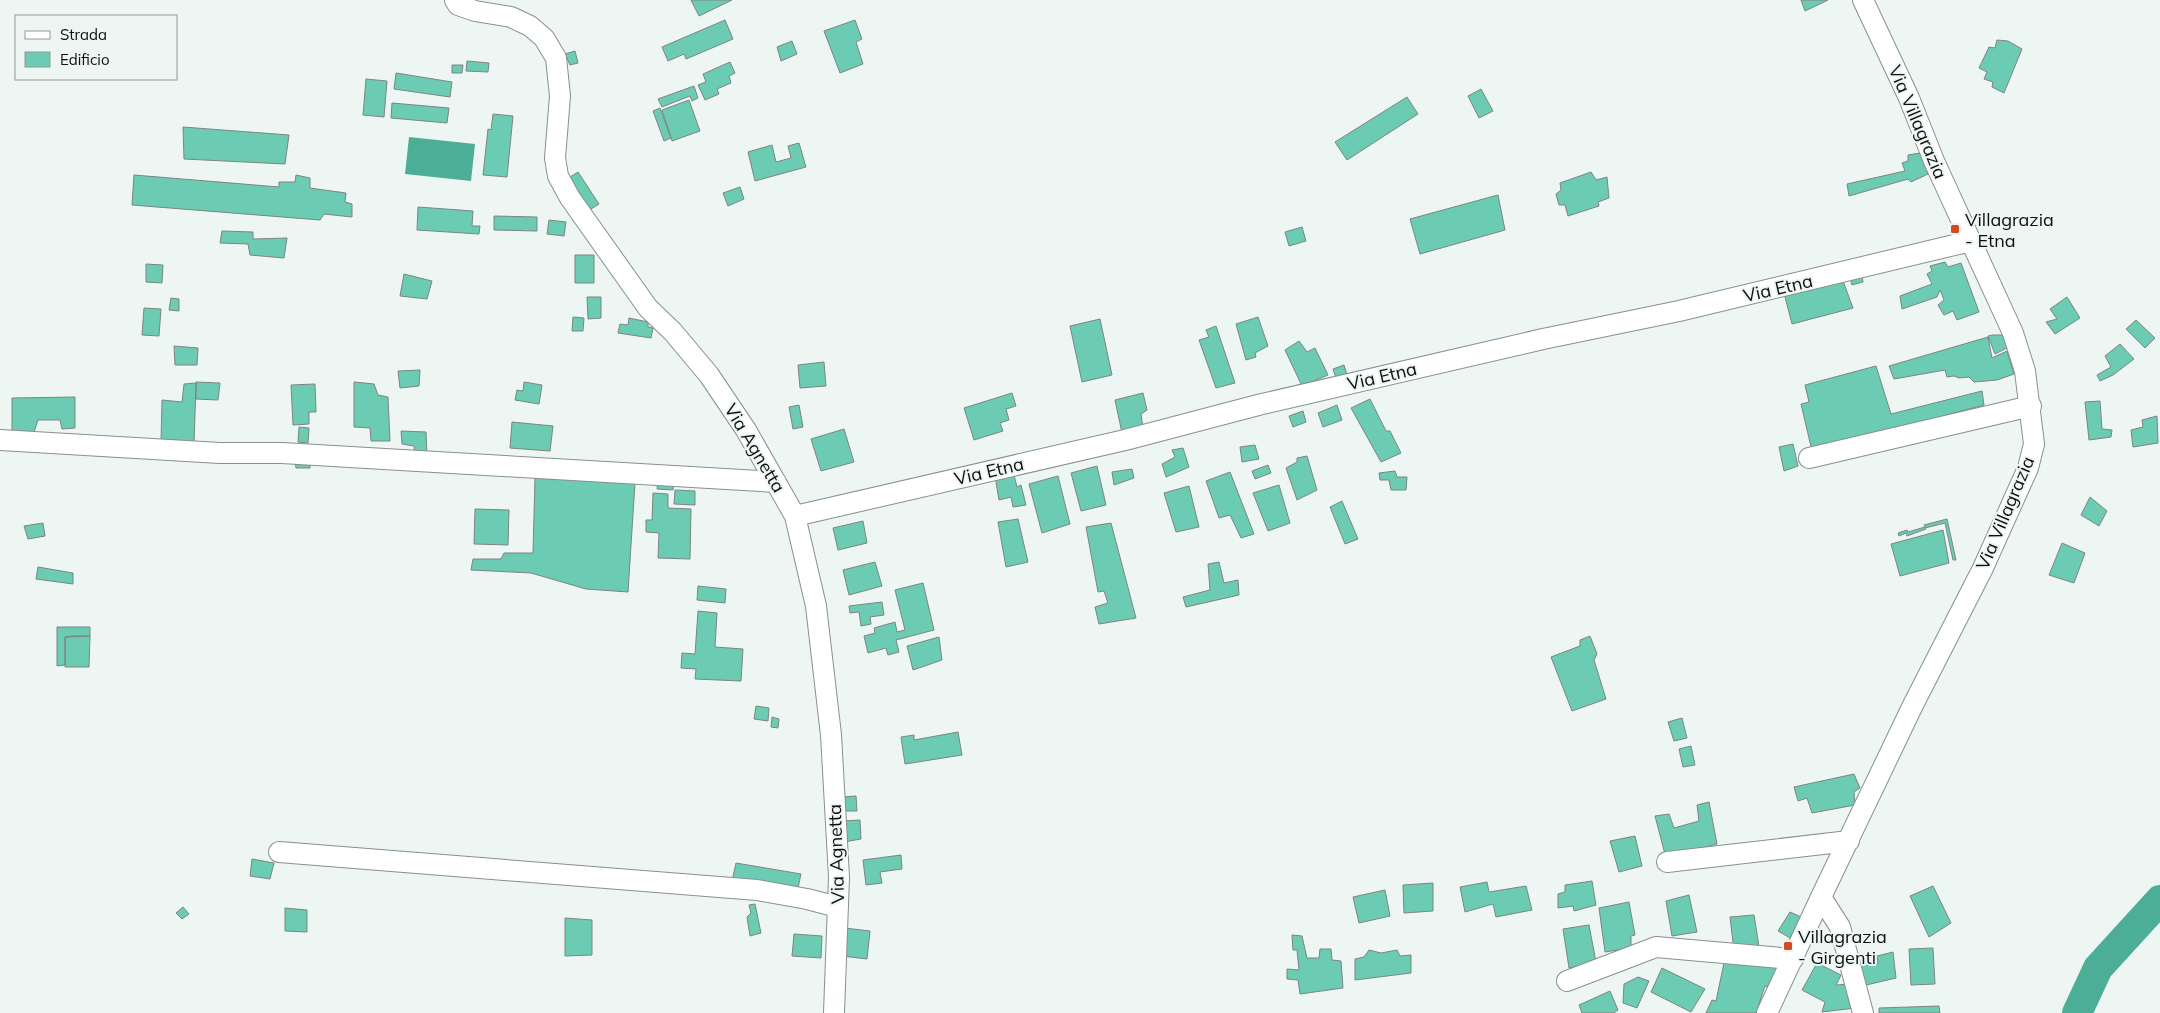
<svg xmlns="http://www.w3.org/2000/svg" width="2160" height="1013" font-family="Mulish,sans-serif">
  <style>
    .water { fill: #4dae97 }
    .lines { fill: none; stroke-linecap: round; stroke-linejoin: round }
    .river { stroke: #4dae97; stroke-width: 30 }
    .building { fill: #6bcbb3; stroke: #7d8582 }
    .minor-casing { stroke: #88908e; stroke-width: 22 }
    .minor { stroke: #fff; stroke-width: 20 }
    .poi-dot { fill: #d24924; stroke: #edf6f3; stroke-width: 2 }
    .labels { text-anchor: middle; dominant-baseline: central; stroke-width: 4; stroke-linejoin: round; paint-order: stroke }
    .street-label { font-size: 18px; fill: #0d100f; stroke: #edf6f3 }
    .poi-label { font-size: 18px; fill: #0d100f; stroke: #edf6f3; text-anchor: start }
  </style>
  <rect width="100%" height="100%" fill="#edf6f3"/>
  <path class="water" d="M409 137 475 144 471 181 405 174Z"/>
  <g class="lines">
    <path class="river" d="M2077 1013 2098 968 2160 900"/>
  </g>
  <path class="building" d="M691 0H732L699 16Z
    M1801 0H1828L1805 11Z
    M725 20 733 39 686 59 684 54 668 61 662 47Z
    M855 20 862 39 856 42 863 64 840 73 824 31Z
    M1997 40 2008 41 2022 49 2004 93 1992 87 1993 82 1984 79 1987 72 1979 68 1989 47 1995 48Z
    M792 41 797 54 781 61 777 47Z
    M575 51 578 63 570 65 565 54Z
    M467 61 489 63 488 72 466 71Z
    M730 62 735 73 729 76 731 83 717 89 719 94 705 100 698 85 706 82 703 74Z
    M452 65H463L462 73H452Z
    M396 73 452 82 450 97 394 89Z
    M366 79 387 81 384 117 363 115Z
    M694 86 698 98 692 101 690 96 662 107 658 99Z
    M1481 89 1493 111 1479 118 1468 96Z
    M1407 97 1418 114 1347 160 1335 142Z
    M689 100 700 131 672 141 662 110Z
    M392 103 449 108 447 123 391 118Z
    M660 108 671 138 664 141 653 111Z
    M493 114 513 116 507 177 483 175 488 129 491 130Z
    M183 127 289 135 285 164 184 159Z
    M799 143 806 167 755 181 748 152 772 145 776 162 791 158 788 146Z
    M1920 153 1928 174 1911 182 1908 179 1849 196 1847 184 1905 171 1902 163 1908 161V155Z
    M578 172 599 204 588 211 567 179Z
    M1591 172 1596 180 1607 177 1609 198 1598 202 1599 206 1568 216 1565 205H1559L1556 194 1561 190 1560 183Z
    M134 175 279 187V182H295L296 175 310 178V188L346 193 345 202 352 204V217L324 214 320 220 132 205Z
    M740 187 744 199 728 206 723 193Z
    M1498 195 1505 230 1420 254 1410 219Z
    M418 207 473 211 472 226H480L479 234 417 230Z
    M494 216 537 217V231L494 230Z
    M549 220 566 222 564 236 547 234Z
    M1302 227 1306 241 1289 246 1285 232Z
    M222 231 253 232V239L287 238 284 258 250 255 248 244 220 243Z
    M575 255H594V283H575Z
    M1945 262 1948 267 1961 263 1979 312 1957 320 1953 311 1944 315 1938 305 1944 300 1940 290 1937 297 1902 309 1900 296 1932 284 1927 274 1932 271 1930 266Z
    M146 264 163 265 162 283 146 282Z
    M1861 271 1863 282 1852 285 1849 274Z
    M404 274 432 281 427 299 400 296Z
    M1843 281 1853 308 1792 324 1784 293Z
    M587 297H601V318L588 319Z
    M2067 297 2080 318 2055 334 2046 322 2057 319 2050 309Z
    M171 298 179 299V311L169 310Z
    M144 308 161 309 159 336 142 335Z
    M573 317 584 318 583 331H572Z
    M1258 317 1268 346 1255 353 1256 357 1246 360 1236 324Z
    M629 318 648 322V327L653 328 651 338 618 333 620 324 628 325Z
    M1100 319 1112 375 1082 382 1070 326Z
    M2136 320 2155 338 2145 348 2126 329Z
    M1216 326 1235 383 1216 388 1199 340 1209 337 1206 330Z
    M1992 335H2004L2009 347 1995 354 1988 336Z
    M1988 337 1992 358 2007 351 2014 374 1997 380 1974 382 1969 377 1959 378 1954 376 1947 377 1945 370 1894 379 1889 366Z
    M1299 341 1307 352 1315 348 1328 375 1302 386 1285 350Z
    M2120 344 2134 359 2113 375 2100 381 2097 375 2111 367 2105 356Z
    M174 346 198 348 197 365H175Z
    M824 362 826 386 800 388 798 365Z
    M1344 365 1348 378 1337 381 1333 369Z
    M1876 366 1891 414 1982 391 1984 405 1812 451 1801 404 1809 402 1805 385Z
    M420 370 419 386 400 388 398 371Z
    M196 382 220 383 218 400 196 399Z
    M354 382 374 384 378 395 388 397 390 441H371L370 428 354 427Z
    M524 382 542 385 539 404 515 400 517 390 523 391Z
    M196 383 194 445 161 442 162 400 182 402 184 384Z
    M315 384 316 412H309V424L293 425 291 385Z
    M1012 393 1016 406 1006 409 1009 420 1000 423 1003 431 974 440 964 408Z
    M1143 393 1147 410 1141 414 1143 428 1122 433 1115 400Z
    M75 397V428L62 429 60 420H38L33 435H12V398Z
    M1370 399 1386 431H1390L1401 453 1381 462 1351 408Z
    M2100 401 2102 429 2112 430 2111 437 2089 440 2085 402Z
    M799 405 803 427 793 429 789 407Z
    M1337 405 1342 420 1323 427 1318 413Z
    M1303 411 1306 422 1293 427 1289 416Z
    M2157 416 2158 443 2133 447 2131 430 2143 427 2142 420Z
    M512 422 553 426 550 451 510 448Z
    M299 427 309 428 308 443 298 442Z
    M844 429 854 462 821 471 811 439Z
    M401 431 426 432 427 458 415 457 414 446 402 444Z
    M1793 444 1798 466 1784 471 1779 447Z
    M1255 445 1259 459 1242 462 1240 447Z
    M1183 448 1189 467 1166 477 1162 464 1175 457 1172 450Z
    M1307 456 1317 490 1297 500 1286 468 1297 462V458Z
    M295 460H310V468H296Z
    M1268 465 1271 473 1255 479 1252 471Z
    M1097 466 1106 505 1081 511 1071 473Z
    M1132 469 1134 478 1114 485 1112 472Z
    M1013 471 1017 487 1021 485 1026 505 1013 507 1011 497 999 500 995 476Z
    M1395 471 1397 477H1407L1406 490H1391L1389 480H1380L1379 473Z
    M1230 472 1254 534 1241 538 1230 515 1219 518 1206 481Z
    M1058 476 1070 524 1042 533 1029 484Z
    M535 477 635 483 628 592 586 589 531 573 471 570 473 559H501L504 553H533Z
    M658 481 674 482 673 490 657 489Z
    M1279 485 1290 523 1268 531 1253 493Z
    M1189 486 1199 527 1176 532 1164 493Z
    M675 490 695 491V505L674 504Z
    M653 493 668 494V508L691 509 690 559 658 558 659 533 646 532V520H652Z
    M2090 497 2107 511 2099 526 2081 515Z
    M1342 501 1358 539 1345 544 1330 507Z
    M475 509 509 510 508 545 474 544Z
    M1018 519 1028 562 1006 567 998 522Z
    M1947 519 1956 560H1953L1945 523 1925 528 1926 529 1907 536 1906 533 1899 536 1898 533 1907 530 1908 532 1925 527 1924 525Z
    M863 521 867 543 838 550 833 528Z
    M43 523 45 536 28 539 24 526Z
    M1111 523 1136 618 1099 624 1095 607 1108 603 1104 591 1098 592 1086 527Z
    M1943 530 1949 563 1900 576 1891 544Z
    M2062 543 2085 553 2074 583 2049 575Z
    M875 562 882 586 849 595 843 570Z
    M1219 562 1224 583 1238 580 1239 595 1186 607 1183 597 1210 590 1208 564Z
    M38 567 73 573V584L36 579Z
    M923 583 934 630 896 640 899 652 888 655 886 648 868 653 864 636 875 633 874 628 895 622 897 632 905 630 895 590Z
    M698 586 726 589 725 603 697 600Z
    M882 602 884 615 870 617 871 624 861 626 859 612 850 613 849 606Z
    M698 611 717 613 715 647 743 649 741 681 695 679 696 669 681 668 682 653 695 654Z
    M57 627H90V636L65 637V665L57 666Z
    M75 636H90L89 667H65V637Z
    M1590 636 1597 654 1594 660 1606 699 1572 711 1551 657 1580 646V640Z
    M939 637 942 660 913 670 907 646Z
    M756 706 769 708 768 721 754 719Z
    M772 717 779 719 778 728 771 727Z
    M1682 718 1687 738 1674 741 1668 722Z
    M958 732 962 755 905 764 901 737 914 735V740Z
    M1691 746 1695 765 1683 767 1679 749Z
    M1854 774 1860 788 1854 792 1855 805 1812 813 1807 798 1798 801 1794 787Z
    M856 796 857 811H842V797Z
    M1709 802 1717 844 1666 858 1655 816 1669 814 1674 828 1699 821 1697 805Z
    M860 820 861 839 844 842 843 821Z
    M1635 836 1642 866 1619 872 1610 841Z
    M901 855 902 869 880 872 882 883 866 885 863 860Z
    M252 859 274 863 270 879 250 876Z
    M736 863 801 874 797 893 732 881Z
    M1592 881 1596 905 1574 911 1573 906 1558 908V894L1565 892V885Z
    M1487 882 1489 892 1526 886 1532 910 1496 917 1493 904 1465 912 1460 887Z
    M1433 883V911L1404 913 1403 885Z
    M1933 886 1951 923 1929 937 1910 896Z
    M1385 890 1390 916 1359 923 1353 897Z
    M1689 895 1697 932 1672 936 1666 901Z
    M1629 902 1635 935 1631 936V948L1605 952 1599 908Z
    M755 904 761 933 750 936 747 917 751 913 749 905Z
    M183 907 189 914 182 919 176 913Z
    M285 908 307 910V932L285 931Z
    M1790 912 1808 920 1797 942 1778 931Z
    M1754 915 1759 947 1734 951 1730 917Z
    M565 918 592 920V955L565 956Z
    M1589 925 1596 962 1569 968 1563 929Z
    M845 928 870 931 867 959 842 956Z
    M794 934 822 936 821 958 792 956Z
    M1292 935 1302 936 1307 958H1319L1320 949H1331L1332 960 1341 961 1343 988 1300 994 1298 980 1287 979V969L1299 970 1297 950H1293Z
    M1933 948 1935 984 1911 985 1909 949Z
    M1369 950 1381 953 1397 950 1400 956 1411 955V973L1355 980V959L1364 957Z
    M1893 952 1896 978 1862 986 1858 966 1878 964 1877 956Z
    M1762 962 1779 968 1772 988 1765 986 1756 1013H1706L1712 1000 1716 1001 1724 963Z
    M1817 963 1841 975 1836 985 1851 984 1855 1008 1822 1012 1825 1002 1802 990Z
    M1662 968 1705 989 1691 1012 1651 992Z
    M1638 977 1649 981 1637 1008 1623 1003 1624 984Z
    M1610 991 1618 1010 1614 1013H1582L1579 1005Z
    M1939 1006 1940 1013H1879V1008Z"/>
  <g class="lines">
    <defs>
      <path id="minor" d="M455 0 458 5 475 11 511 17 530 26 544 38 556 58 560 96 555 158 558 176 570 198 648 308 673 332 709 375 746 430 795 516 816 606 831 735 839 877 834 1013
        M0 440 220 453H282L776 482
        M1809 458 2031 406
        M795 516 1125 440 1262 404 1543 339 1679 311 1971 241
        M279 852 757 890 807 899 838 907
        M1667 862 1849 841
        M1821 897 1840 927 1863 1013
        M1567 981 1656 947 1793 959
        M1767 1013 1821 897 1913 705 1983 568 2028 468 2034 444 2025 371 2013 333 1934 161 1909 98 1863 0"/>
    </defs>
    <use href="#minor" class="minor-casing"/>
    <use href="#minor" class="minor"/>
  </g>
  <g class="poi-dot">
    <rect x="1950" y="224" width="10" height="10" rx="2.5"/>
    <rect x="1783" y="941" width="10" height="10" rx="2.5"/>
  </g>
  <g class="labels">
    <g class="street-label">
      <text transform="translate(1918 122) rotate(67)">Via Villagrazia</text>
      <text transform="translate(1778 288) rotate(-13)">Via Etna</text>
      <text transform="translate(1382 376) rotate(-13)">Via Etna</text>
      <text transform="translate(755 448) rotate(59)">Via Agnetta</text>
      <text transform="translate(989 471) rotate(-13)">Via Etna</text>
      <text transform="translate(2005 513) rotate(-67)">Via Villagrazia</text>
      <text transform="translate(836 854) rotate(-92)">Via Agnetta</text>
    </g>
    <g class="poi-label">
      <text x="1965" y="219">Villagrazia<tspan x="1965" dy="21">- Etna</tspan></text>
      <text x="1798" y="936">Villagrazia<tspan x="1798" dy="21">- Girgenti</tspan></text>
    </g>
  </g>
  <rect x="15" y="15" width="162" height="65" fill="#edf6f3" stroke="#939a98"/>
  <rect x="25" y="31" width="25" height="8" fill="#ffffff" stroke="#939a98"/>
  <text x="60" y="40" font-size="15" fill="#0d100f">Strada</text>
  <rect x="25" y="52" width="25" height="15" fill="#6bcbb3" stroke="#939a98"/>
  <text x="60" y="65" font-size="15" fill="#0d100f">Edificio</text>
</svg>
